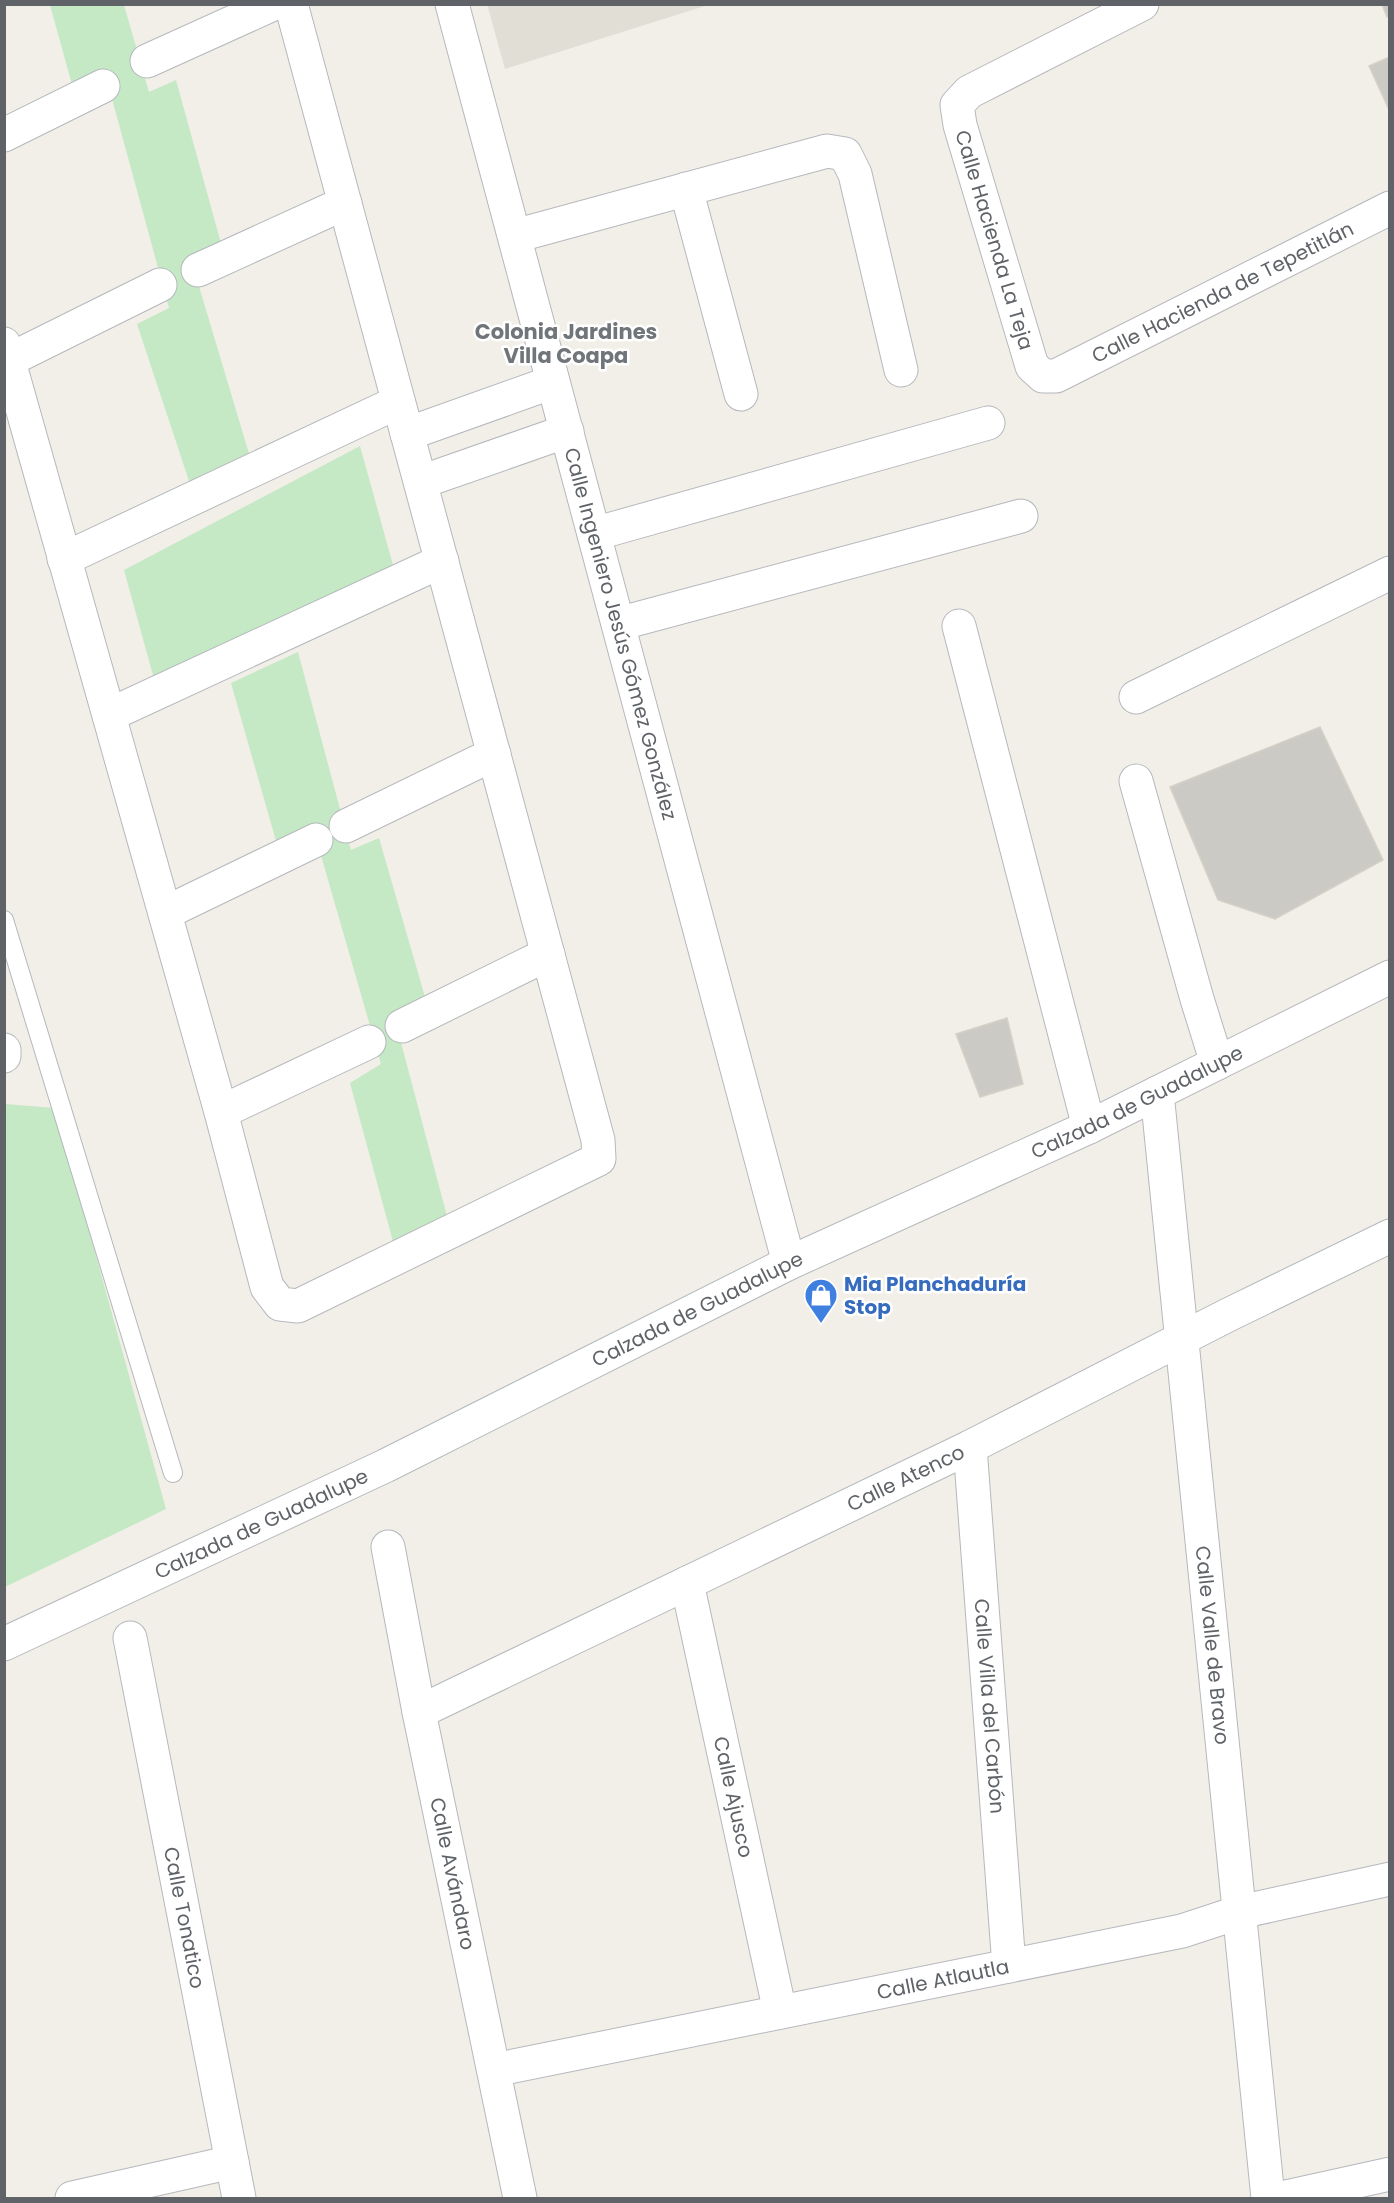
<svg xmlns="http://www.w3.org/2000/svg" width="1394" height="2203" font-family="Poppins,sans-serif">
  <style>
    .education { fill: #e1ded6 }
    .green { fill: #c5e8c5 }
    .building { fill: #cccac5; stroke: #d6d1c6; stroke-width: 1.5 }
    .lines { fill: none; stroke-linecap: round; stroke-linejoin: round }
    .service-casing { stroke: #b5b8bc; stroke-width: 20 }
    .minor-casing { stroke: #b5b8bc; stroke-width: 35 }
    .service { stroke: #fff; stroke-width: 18 }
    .minor { stroke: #fff; stroke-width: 33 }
    .labels { text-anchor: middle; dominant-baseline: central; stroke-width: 5; stroke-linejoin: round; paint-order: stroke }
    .street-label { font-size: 20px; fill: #5f6368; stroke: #fff }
    .shop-label { font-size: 20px; font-weight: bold; fill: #366cbe; stroke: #fff; text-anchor: start }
    .neighbourhood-label { font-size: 21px; font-weight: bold; fill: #70757a; stroke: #fff }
  </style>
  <rect width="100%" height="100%" fill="#f1efe8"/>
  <path class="education" d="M487 4H708V5L505 69Z"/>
  <path class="green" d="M50 5H124L149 92 176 80 222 247 192 263 250 457 190 484 137 324 169 308 105 73 73 88Z
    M360 446 393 565 154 679 124 570Z
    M298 652 351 850 379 838 427 1004 395 1020 448 1220 395 1249 350 1083 381 1064 314 831 278 848 231 683Z
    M5 1104 55 1108 166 1509 5 1587Z"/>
  <path class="building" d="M1382 4H1390V16L1387 17Z
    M1390 57V112L1369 66Z
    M1320 727 1383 860 1275 919 1218 900 1170 787Z
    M1007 1018 1023 1084 980 1097 956 1034Z"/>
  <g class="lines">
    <defs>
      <path id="service" d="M4 920 173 1473"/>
      <g id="minor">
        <path id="s1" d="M452 4 789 1263"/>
        <path id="s2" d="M1142 4 969 92 957 105 960 125 1032 366 1043 376H1056L1390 208"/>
        <path d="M147 61 273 4"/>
        <path d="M4 135 103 86"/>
        <path d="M686 189 741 394"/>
        <path d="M515 236 827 151 845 154 855 174 901 370"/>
        <path d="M198 270 345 203"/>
        <path d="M4 344 221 1112 267 1287 280 1304 298 1306 599 1159 598 1140 291 4"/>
        <path d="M9 360 160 285"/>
        <path d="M407 434 553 382"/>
        <path d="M421 482 567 431"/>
        <path d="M594 534 988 423"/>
        <path d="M64 559 398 402"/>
        <path d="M618 624 1021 516"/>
        <path d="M959 626 1089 1127"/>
        <path d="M1136 697 1390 573"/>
        <path d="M109 715 442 561"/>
        <path d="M1136 781 1197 999 1217 1063"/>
        <path d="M346 826 494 754"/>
        <path d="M165 913 316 840"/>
        <path d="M402 1026 548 954"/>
        <path d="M4 1050V1056"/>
        <path id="s3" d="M1157 1093 1268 2198"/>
        <path d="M221 1112 369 1042"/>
        <path id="s4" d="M970 1447 1009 1966"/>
        <path id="s5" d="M388 1547 419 1712 520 2198"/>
        <path id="s6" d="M687 1583 780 2012"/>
        <path id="s7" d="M130 1638 239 2198"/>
        <path id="s8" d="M4 1644 385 1466 789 1263 1089 1127 1390 977"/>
        <path id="s9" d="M419 1712 970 1447 1228 1315 1390 1236"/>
        <path id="s10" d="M494 2070 1182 1931 1240 1912 1390 1879"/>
        <path d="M72 2198 232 2162"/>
        <path d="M1281 2198 1390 2174"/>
      </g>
    </defs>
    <use href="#service" class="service-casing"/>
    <use href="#minor" class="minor-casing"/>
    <use href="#service" class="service"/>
    <use href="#minor" class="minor"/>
  </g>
  <defs>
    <symbol id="shop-pin" viewBox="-11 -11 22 30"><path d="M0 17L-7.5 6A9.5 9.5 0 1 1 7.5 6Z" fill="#3f7fe0" stroke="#fff"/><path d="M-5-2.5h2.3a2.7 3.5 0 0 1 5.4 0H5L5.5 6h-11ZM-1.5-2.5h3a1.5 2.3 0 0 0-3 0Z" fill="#fff"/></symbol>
  </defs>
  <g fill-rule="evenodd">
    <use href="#shop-pin" x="802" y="1276" width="38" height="52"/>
  </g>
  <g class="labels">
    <g class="street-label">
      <text stroke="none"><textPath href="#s2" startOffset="352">Calle Hacienda La Teja</textPath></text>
      <text stroke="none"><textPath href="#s2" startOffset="698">Calle Hacienda de Tepetitlán</textPath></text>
      <text stroke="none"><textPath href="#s1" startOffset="652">Calle Ingeniero Jesús Gómez González</textPath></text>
      <text stroke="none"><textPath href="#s8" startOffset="1256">Calzada de Guadalupe</textPath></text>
      <text stroke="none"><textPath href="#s8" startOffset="770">Calzada de Guadalupe</textPath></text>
      <text stroke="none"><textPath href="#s9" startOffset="540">Calle Atenco</textPath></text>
      <text stroke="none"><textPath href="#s8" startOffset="284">Calzada de Guadalupe</textPath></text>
      <text stroke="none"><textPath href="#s3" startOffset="555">Calle Valle de Bravo</textPath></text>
      <text stroke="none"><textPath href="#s4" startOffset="260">Calle Villa del Carbón</textPath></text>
      <text stroke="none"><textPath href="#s6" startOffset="219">Calle Ajusco</textPath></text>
      <text stroke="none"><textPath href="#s5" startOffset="333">Calle Avándaro</textPath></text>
      <text stroke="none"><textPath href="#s7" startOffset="285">Calle Tonatico</textPath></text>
      <text stroke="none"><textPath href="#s10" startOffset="458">Calle Atlautla</textPath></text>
    </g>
    <g class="shop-label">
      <text x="844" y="1284">Mia Planchaduría<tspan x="844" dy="23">Stop</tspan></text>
    </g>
    <g class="neighbourhood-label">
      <text x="566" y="331">Colonia Jardines<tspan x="566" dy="24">Villa Coapa</tspan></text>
    </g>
  </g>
  <rect width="1394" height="2203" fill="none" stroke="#5f6368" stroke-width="12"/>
</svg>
